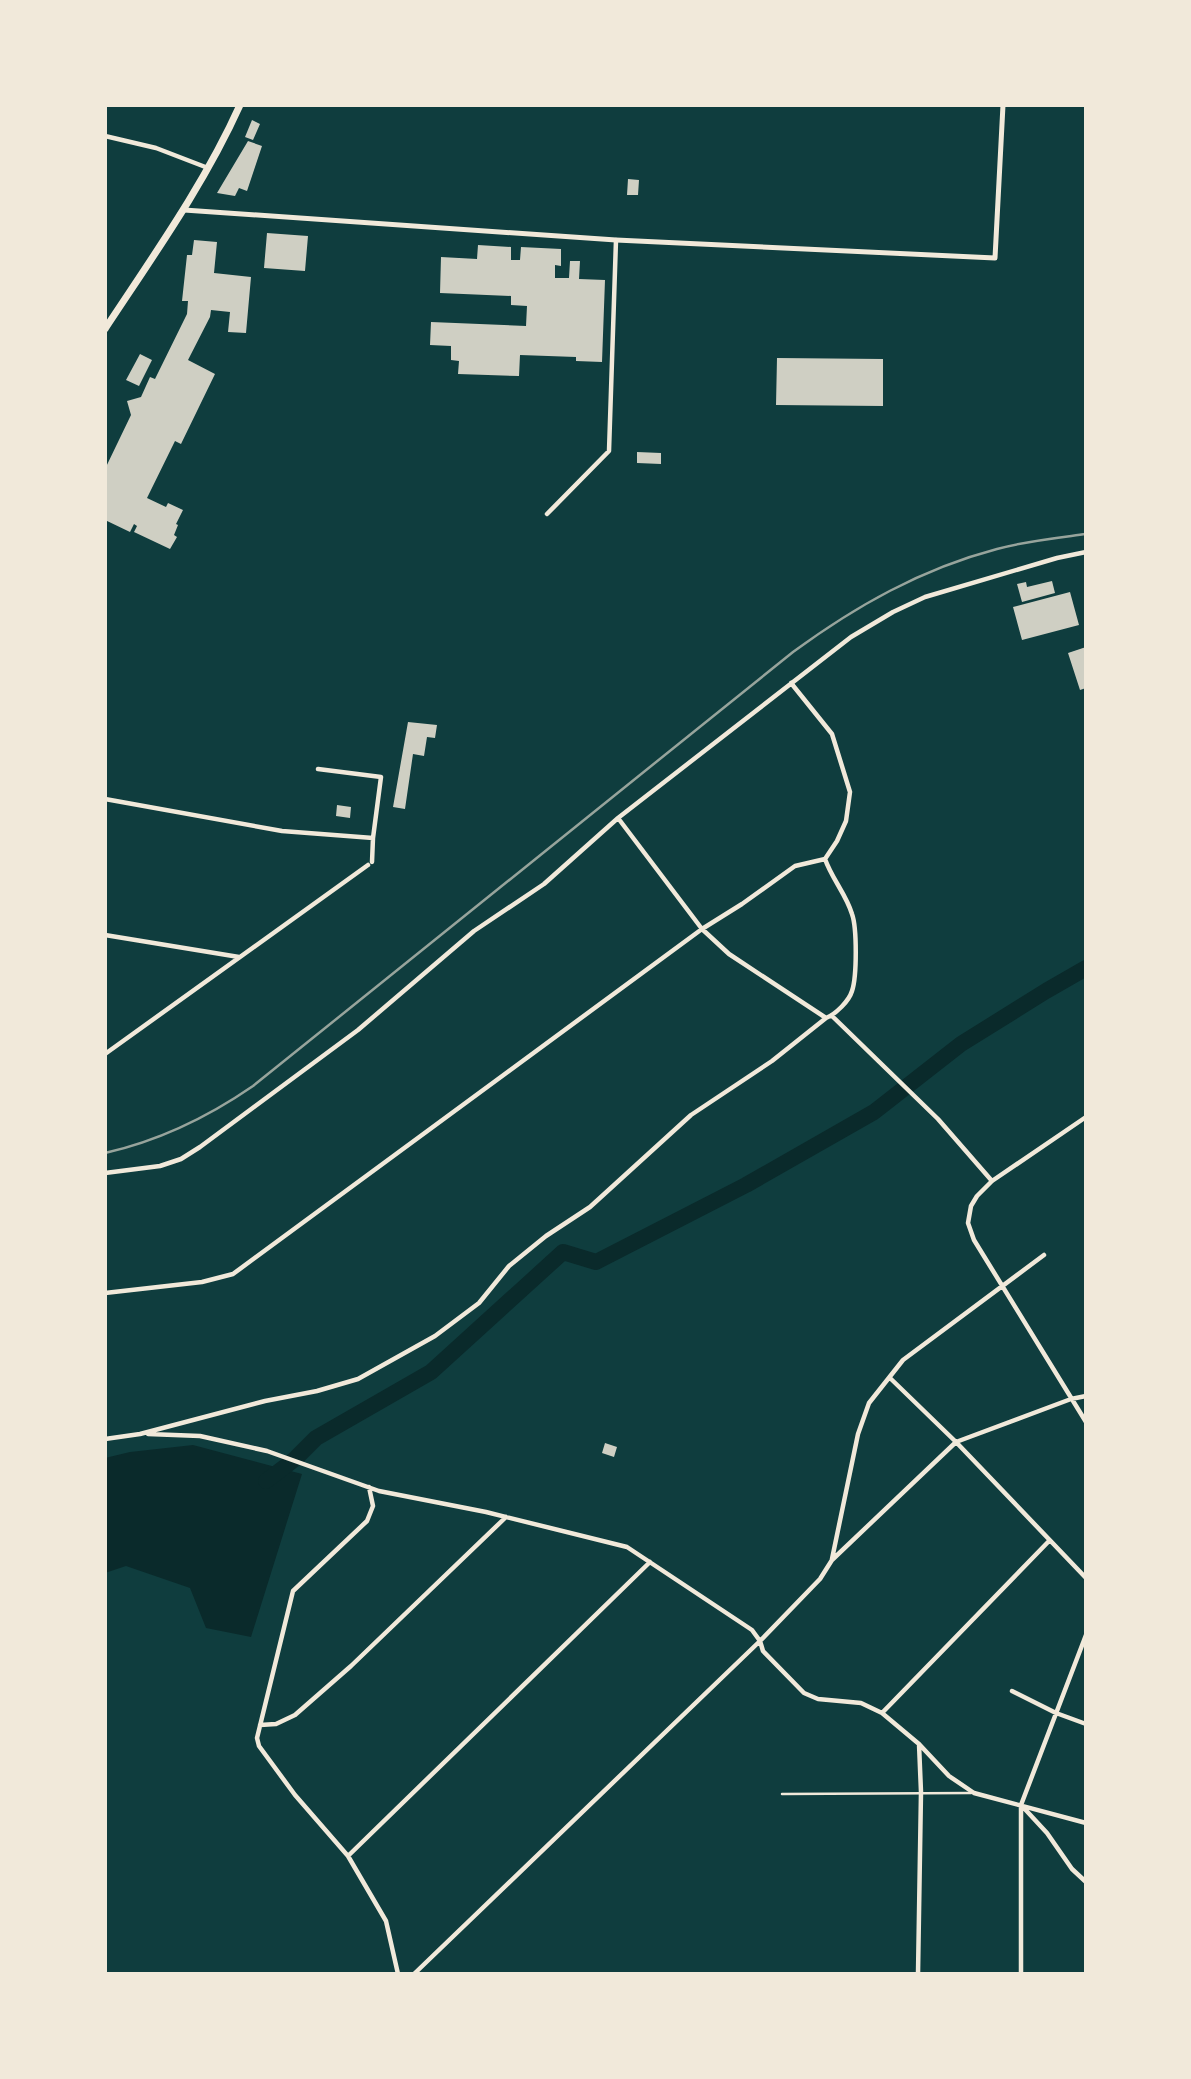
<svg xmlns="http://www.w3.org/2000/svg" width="1191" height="2079" font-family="'PT Sans Narrow',sans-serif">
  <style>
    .water { fill: #0a2a2b }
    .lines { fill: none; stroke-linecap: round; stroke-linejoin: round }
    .river { stroke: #0a2a2b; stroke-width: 16 }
    .building { fill: #cfcfc3 }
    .service { stroke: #f1e9da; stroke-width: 2.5 }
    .minor { stroke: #f1e9da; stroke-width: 4.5 }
    .tertiary { stroke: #f1e9da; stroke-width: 5 }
    .primary { stroke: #f1e9da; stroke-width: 7 }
    .rail { stroke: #97a49c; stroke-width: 2.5 }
  </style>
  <rect width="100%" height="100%" fill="#0f3d3e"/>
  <path class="water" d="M193 1445 302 1474 251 1637 206 1628 190 1588 126 1566 105 1573V1458L130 1452Z"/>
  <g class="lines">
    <path class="river" d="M266 1481 295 1459 316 1438 431 1372 563 1252 596 1262 746 1185 874 1112 961 1044 1046 991 1086 968"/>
  </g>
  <path class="building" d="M252 120 260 124 253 140 245 137Z
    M248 141 262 146 247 191 239 188 235 196 217 193Z
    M628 179 639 180 638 195H627Z
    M267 233 308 236 305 271 264 268Z
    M194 240 217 242 214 273 251 277 246 333 228 332 230 312 211 310 210 317 188 360 215 374 181 444 175 441 147 498 166 507 168 503 183 510 176 524 178 525 174 535 177 537 170 549 134 532 137 526 134 524 130 532 105 520V469L131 415 127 401 141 397 150 377 155 379 187 314 188 301H182L187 255H192Z
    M478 245 511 247V260H520L521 247 561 249V266L555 265V278H569L570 261H580L579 279 605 280 602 362 576 361V357L520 355 519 376 458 374 459 361 451 360V346L430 345 431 322 526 326 527 306 511 305V296L440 293 441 257 477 259Z
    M140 354 152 360 139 386 126 380Z
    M777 358 883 359V406L776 405Z
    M637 452 661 453V464L637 463Z
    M1052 581 1055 593 1022 602 1017 584 1026 582 1027 587Z
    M1070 592 1079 625 1022 640 1013 607Z
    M1086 647V688L1080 690 1068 653Z
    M408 722 437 725 435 738 427 737 424 756 413 754 405 809 393 807Z
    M337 805 351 807 350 818 336 816Z
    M605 1443 617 1447 614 1457 602 1453Z"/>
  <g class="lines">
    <path class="service" d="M782 1794 971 1793"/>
    <path class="minor" d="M105 136 156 148 208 168
      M547 514 609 451 616 240
      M318 769 381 777 373 838
      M105 799 282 831 373 838 372 862
      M618 818 702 929 729 954 826 1018
      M105 935 239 957
      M832 1016 938 1119 992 1181
      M105 1054 368 865
      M1086 1117 992 1181 977 1196 971 1206 968 1223 974 1240 1086 1422
      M105 1173 160 1166 181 1159 200 1147 358 1030 474 931 544 884 618 818 851 637 893 612 925 597 1057 558 1086 552
      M105 1293 202 1282 233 1274 702 929 742 904 795 866 825 859
      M890 1378 956 1442 1086 1578
      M148 1434 200 1436 267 1451 379 1491 486 1512 627 1547 752 1630 760 1641 763 1651 804 1693 818 1699 861 1703 882 1713 919 1744 949 1776 974 1793 1086 1823
      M105 1439 140 1434 265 1401 317 1391 358 1379 435 1336 479 1303 509 1266 546 1236 590 1207 691 1115 772 1061 826 1018C836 1014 849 1001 852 991 857 976 857 928 852 914 846 894 832 879 825 859L837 841 846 821 850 792 832 734 791 683
      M369 1487 373 1506 367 1521 293 1591 257 1738 259 1746 295 1795 348 1856 386 1921 398 1974
      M832 1559 858 1434 869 1403 903 1360 1044 1255
      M1012 1691 1056 1713 1086 1724
      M882 1713 1049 1541
      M260 1725 276 1724 295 1715 351 1666 506 1517
      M1022 1806 1047 1833 1072 1869 1086 1882
      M348 1856 650 1562
      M414 1974 760 1641 820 1579 832 1560 956 1442 1071 1399 1086 1396
      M918 1974 921 1792 919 1744
      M1021 1974V1805L1086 1635"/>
    <path class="tertiary" d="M184 210 616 240 995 258 1003 105"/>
    <path class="primary" d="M105 329C153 256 204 185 240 105"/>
    <path class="rail" d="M105 1153C158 1141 208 1117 253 1086L793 652C856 606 921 569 997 549 1026 541 1056 538 1086 534"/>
  </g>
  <rect width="1191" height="2079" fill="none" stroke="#f1e9da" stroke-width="214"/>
</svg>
